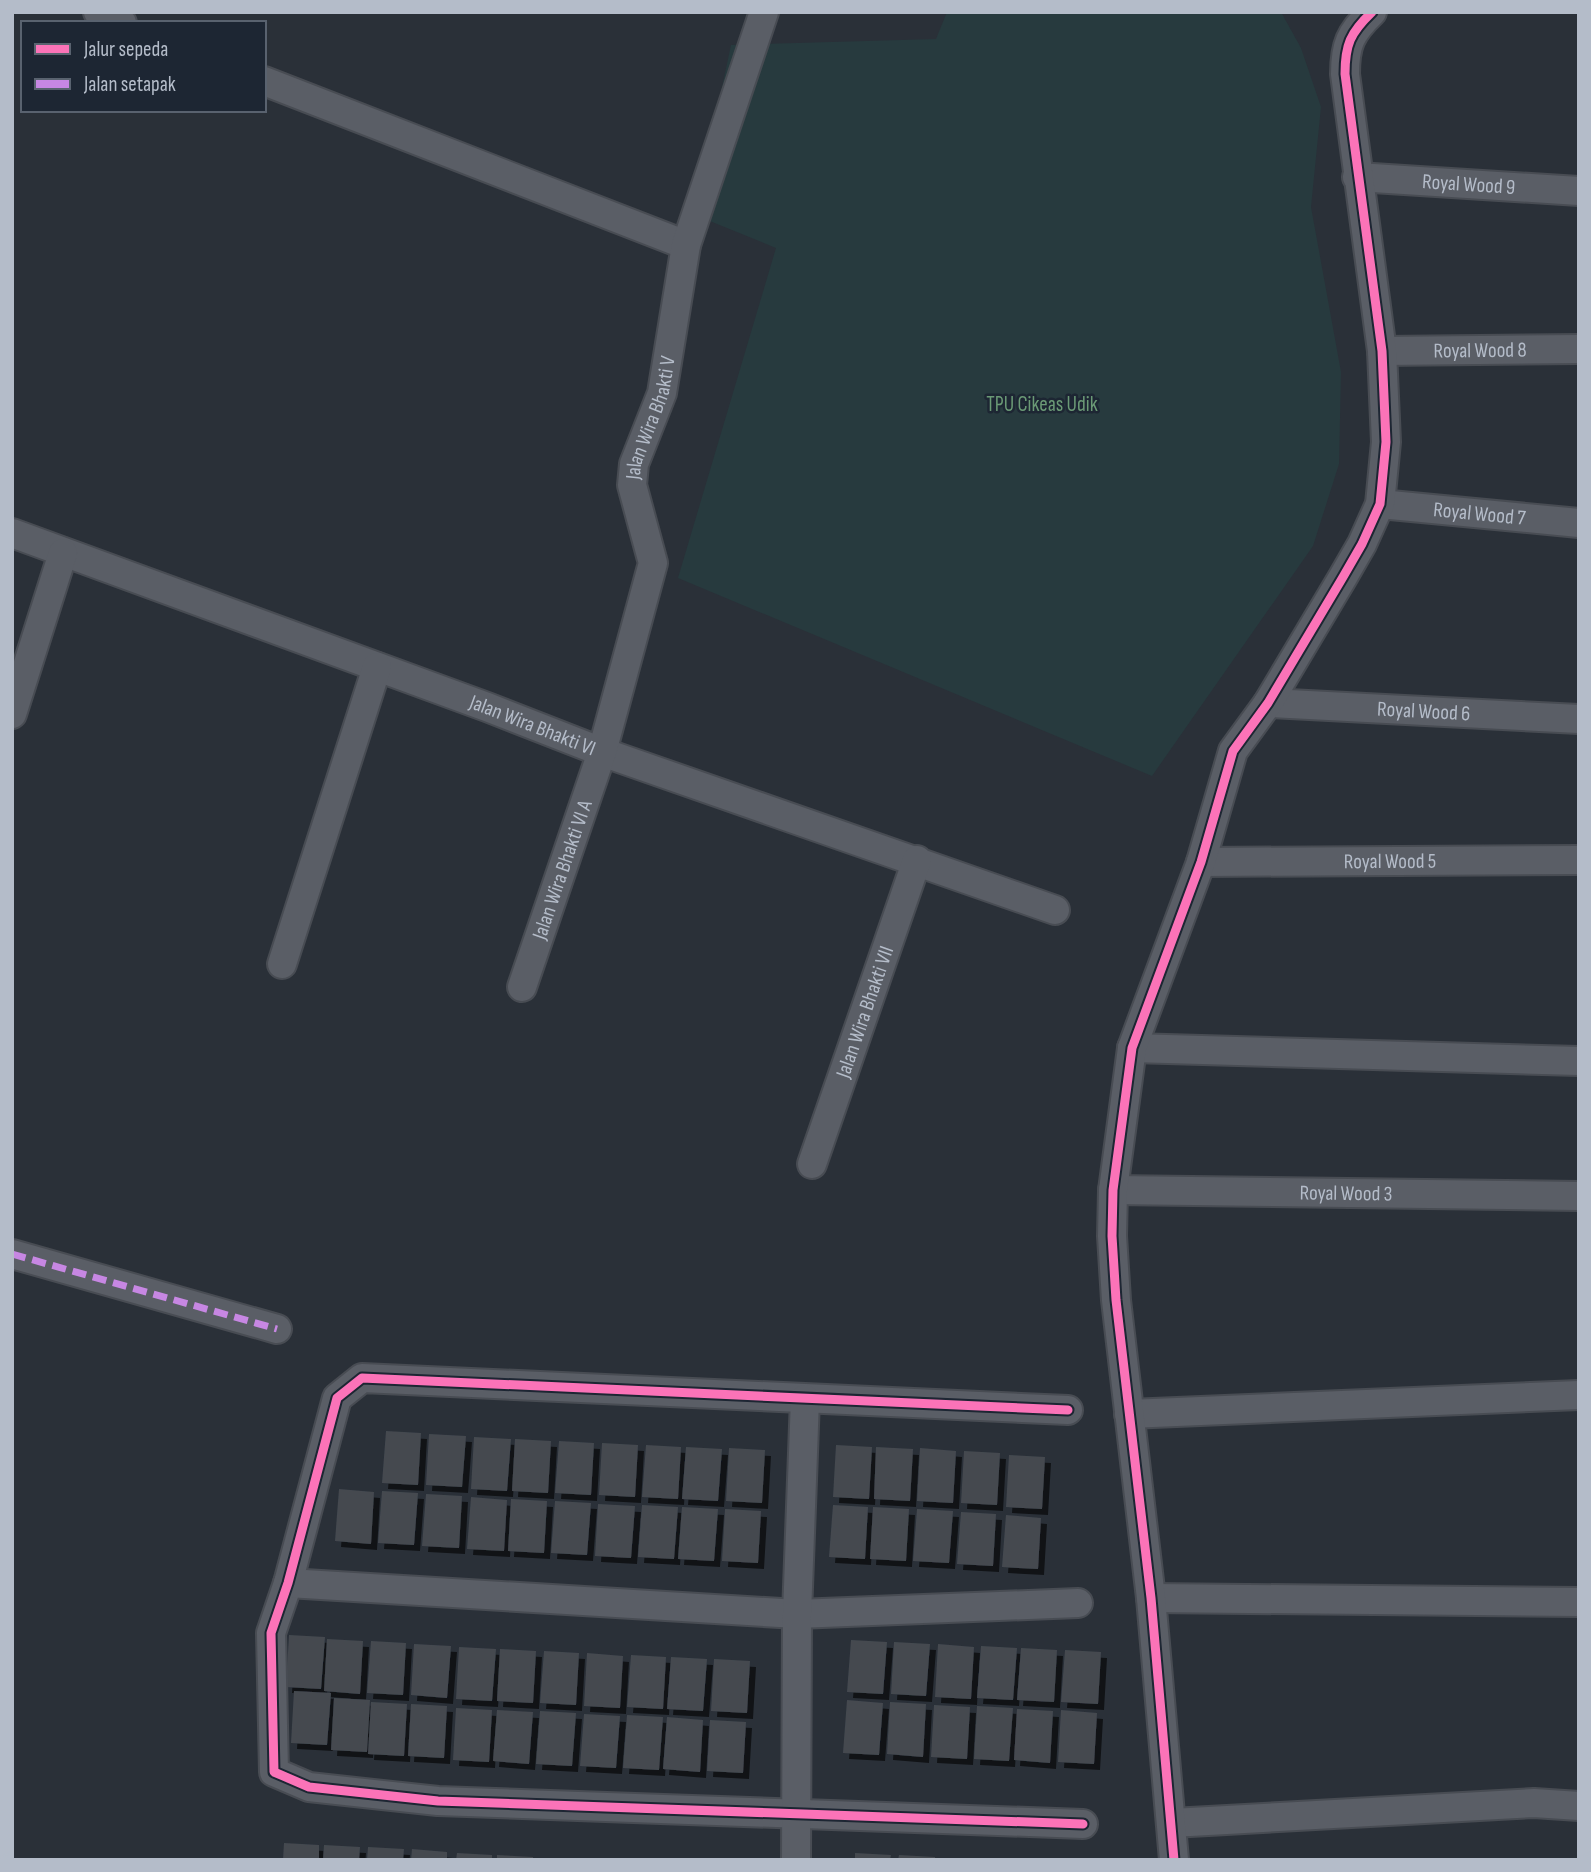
<svg xmlns="http://www.w3.org/2000/svg" width="1591" height="1872" font-family="'Sofia Sans Condensed',sans-serif">
  <style>
    .green { fill: #273a3e }
    .building { fill: #444950; filter: url(#shadow) }
    .lines { fill: none; stroke-linecap: round; stroke-linejoin: round }
    .street-casing { stroke: #484c53; stroke-width: 32 }
    .street { stroke: #5a5e66; stroke-width: 28 }
    .quiet { stroke: #c787e3; stroke-width: 7; stroke-dasharray: 14 7; stroke-linecap: butt }
    .cycleway-casing { stroke: #1d2633; stroke-width: 13 }
    .cycleway { stroke: #fb73b8; stroke-width: 9 }
    .labels { text-anchor: middle; dominant-baseline: central; stroke-width: 5; stroke-linejoin: round; paint-order: stroke }
    .street-label { font-size: 21px; fill: #b4bcc9; stroke: #1d2633 }
    .park-label { font-size: 21px; fill: #6b9a76; stroke: #1d2633 }
  </style>
  <defs>
    <filter id="shadow"><feDropShadow dx="6" dy="6" stdDeviation="0" flood-color="#0009"/></filter>
  </defs>
  <rect width="100%" height="100%" fill="#2a3038"/>
  <path class="green" d="M947 12H1281L1301 48 1321 107 1311 207 1341 372 1339 464 1313 546 1152 776 678 578 776 248 695 215 731 45 936 39Z"/>
  <path class="building" d="M386 1431 421 1433 418 1485 382 1483Z
    M429 1434 466 1436 462 1487 426 1485Z
    M474 1437 511 1439 507 1491 471 1489Z
    M515 1439 551 1441 548 1493 512 1491Z
    M559 1441 594 1443 591 1495 555 1493Z
    M602 1443 638 1445 635 1497 599 1495Z
    M646 1445 681 1447 678 1499 642 1497Z
    M836 1445 872 1447 869 1499 833 1497Z
    M686 1447 722 1449 718 1501 682 1499Z
    M876 1447 913 1449 910 1501 874 1499Z
    M729 1448 765 1450 762 1503 726 1501Z
    M920 1448 956 1451 953 1503 917 1501Z
    M964 1451 1000 1453 997 1505 961 1503Z
    M1009 1455 1045 1457 1042 1509 1006 1507Z
    M339 1489 374 1492 371 1544 335 1541Z
    M382 1491 418 1493 414 1545 378 1543Z
    M426 1494 462 1496 459 1548 422 1546Z
    M471 1497 507 1500 504 1551 467 1549Z
    M511 1499 547 1501 544 1553 508 1551Z
    M555 1501 591 1503 587 1555 551 1553Z
    M598 1504 635 1506 631 1558 595 1556Z
    M642 1505 678 1507 674 1559 638 1557Z
    M833 1505 868 1507 865 1559 829 1557Z
    M682 1507 718 1509 714 1561 678 1559Z
    M873 1507 909 1509 906 1561 870 1559Z
    M725 1509 761 1511 758 1563 722 1561Z
    M917 1509 953 1511 949 1563 913 1561Z
    M961 1512 996 1514 993 1566 957 1564Z
    M1006 1515 1041 1518 1038 1569 1002 1567Z
    M289 1635 325 1637 321 1689 286 1687Z
    M327 1639 363 1641 360 1694 324 1691Z
    M851 1640 887 1642 883 1694 847 1692Z
    M371 1641 406 1643 403 1695 367 1693Z
    M894 1642 930 1644 926 1696 891 1694Z
    M414 1644 451 1646 447 1698 411 1695Z
    M938 1644 974 1647 971 1699 935 1697Z
    M981 1646 1017 1648 1013 1700 977 1698Z
    M459 1647 496 1649 492 1701 456 1699Z
    M1021 1648 1057 1650 1054 1702 1017 1700Z
    M500 1649 536 1651 533 1703 497 1701Z
    M1065 1650 1101 1652 1098 1704 1061 1702Z
    M544 1651 579 1653 576 1705 540 1703Z
    M587 1653 623 1656 620 1708 584 1706Z
    M631 1655 666 1657 663 1709 627 1707Z
    M671 1657 707 1659 703 1711 667 1709Z
    M714 1659 750 1661 747 1713 711 1711Z
    M294 1691 331 1693 327 1745 291 1743Z
    M334 1698 370 1700 367 1752 331 1750Z
    M847 1700 883 1703 879 1755 843 1753Z
    M371 1702 407 1704 404 1756 368 1754Z
    M890 1702 926 1704 923 1757 887 1754Z
    M411 1704 447 1706 444 1758 408 1756Z
    M934 1705 970 1707 967 1759 931 1757Z
    M977 1706 1013 1708 1009 1761 974 1759Z
    M456 1708 492 1710 489 1762 453 1760Z
    M1017 1709 1053 1711 1050 1763 1014 1760Z
    M497 1710 533 1712 529 1764 493 1761Z
    M1061 1710 1097 1713 1094 1764 1058 1762Z
    M540 1711 576 1713 572 1766 536 1764Z
    M584 1714 620 1716 616 1768 580 1766Z
    M627 1715 663 1717 659 1770 623 1768Z
    M667 1717 703 1720 700 1772 663 1769Z
    M710 1720 746 1722 743 1773 707 1771Z
    M284 1843 319 1845V1860H283Z
    M324 1845 360 1847 359 1860H323Z
    M368 1847 404 1849 403 1860H367Z
    M412 1849 447 1852V1860H411Z
    M457 1853 492 1855V1860H456Z
    M855 1853 891 1855 890 1860H855Z
    M497 1855 533 1857V1860H497Z
    M899 1855 935 1857V1860H898Z"/>
  <g class="lines">
    <defs>
      <g id="street">
        <path d="M98 12 122 23"/>
        <path d="M264 81 686 245"/>
        <path id="s1" d="M1357 177 1579 191"/>
        <path id="s2" d="M1382 351 1579 349"/>
        <path id="s3" d="M1380 504 1579 523"/>
        <path id="s4" d="M12 533 487 707 602 752 1055 910"/>
        <path id="s5" d="M1268 703 1579 719"/>
        <path d="M12 714 63 553"/>
        <path id="s6" d="M1201 862 1579 860"/>
        <path d="M282 964 377 667"/>
        <path id="s7" d="M522 987 602 752 653 563 632 485 634 464 662 393 686 245 764 12"/>
        <path d="M1132 1048 1579 1061"/>
        <path id="s8" d="M812 1164 917 860"/>
        <path id="s9" d="M1113 1190 1579 1196"/>
        <path d="M12 1254 277 1329"/>
        <path d="M1068 1410 362 1378 337 1398 288 1583 271 1633 274 1772 309 1787 438 1801 1083 1824"/>
        <path d="M1129 1414 1579 1395"/>
        <path d="M288 1583 797 1614 1078 1603"/>
        <path d="M1151 1598 1579 1602"/>
        <path d="M1172 1823 1534 1803 1579 1806"/>
        <path d="M796 1860 797 1614 805 1399"/>
        <path d="M1174 1860 1151 1598 1116 1300 1112 1236 1113 1190 1132 1048 1201 862 1233 751 1268 703 1343 577 1362 544 1380 504 1386 442 1382 351 1345 74C1345 45 1350 33 1372 12"/>
      </g>
    </defs>
    <use href="#street" class="street-casing"/>
    <use href="#street" class="street"/>
    <path class="quiet" d="M12 1254 277 1329"/>
    <defs>
      <path id="cycleway" d="M1068 1410 362 1378 337 1398 288 1583 271 1633 274 1772 309 1787 438 1801 1083 1824
        M1174 1860 1151 1598 1116 1300 1112 1236 1113 1190 1132 1048 1201 862 1233 751 1268 703 1343 577 1362 544 1380 504 1386 442 1382 351 1345 74C1345 45 1350 33 1372 12"/>
    </defs>
    <use href="#cycleway" class="cycleway-casing"/>
    <use href="#cycleway" class="cycleway"/>
  </g>
  <g class="labels">
    <g class="street-label">
      <text stroke="none"><textPath href="#s1" startOffset="112">Royal Wood 9</textPath></text>
      <text stroke="none"><textPath href="#s2" startOffset="98">Royal Wood 8</textPath></text>
      <text stroke="none"><textPath href="#s7" startOffset="595">Jalan Wira Bhakti V</textPath></text>
      <text stroke="none"><textPath href="#s3" startOffset="100">Royal Wood 7</textPath></text>
      <text stroke="none"><textPath href="#s5" startOffset="156">Royal Wood 6</textPath></text>
      <text stroke="none"><textPath href="#s4" startOffset="555">Jalan Wira Bhakti VI</textPath></text>
      <text stroke="none"><textPath href="#s6" startOffset="189">Royal Wood 5</textPath></text>
      <text stroke="none"><textPath href="#s7" startOffset="124">Jalan Wira Bhakti VI A</textPath></text>
      <text stroke="none"><textPath href="#s8" startOffset="161">Jalan Wira Bhakti VII</textPath></text>
      <text stroke="none"><textPath href="#s9" startOffset="233">Royal Wood 3</textPath></text>
    </g>
    <g class="park-label">
      <text x="1042" y="404">TPU Cikeas Udik</text>
    </g>
  </g>
  <rect width="1591" height="1872" fill="none" stroke="#b4bcc9" stroke-width="28"/>
  <rect x="21" y="21" width="245" height="91" fill="#1d2633" stroke="#59626f" stroke-width="2"/>
  <rect x="35" y="44" width="35" height="10" fill="#fb73b8" stroke="#59626f" stroke-width="2"/>
  <text x="84" y="56" font-size="21" fill="#b4bcc9">Jalur sepeda</text>
  <rect x="35" y="79" width="35" height="10" fill="#c787e3" stroke="#59626f" stroke-width="2"/>
  <text x="84" y="91" font-size="21" fill="#b4bcc9">Jalan setapak</text>
</svg>
